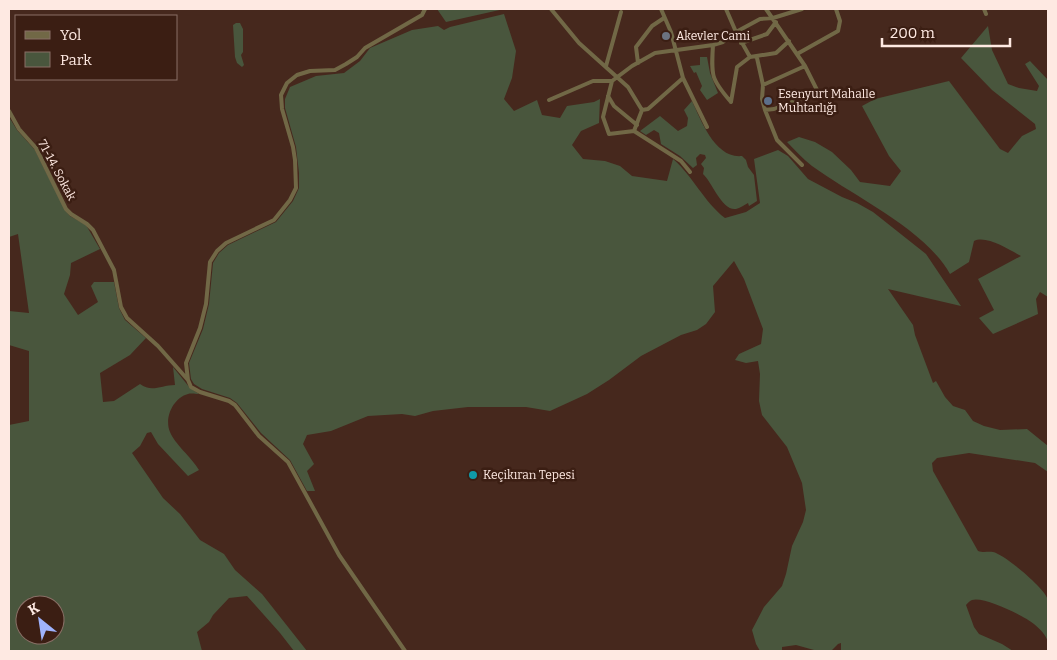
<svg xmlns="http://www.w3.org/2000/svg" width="1057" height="660" font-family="Bitter,serif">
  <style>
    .green { fill: #49563d; fill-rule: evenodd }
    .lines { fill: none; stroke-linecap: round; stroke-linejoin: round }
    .minor { stroke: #716846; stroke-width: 4 }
    .worship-dot { fill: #6b7280; stroke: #3b1e13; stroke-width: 2 }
    .service-dot { fill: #5c6f8a; stroke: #3b1e13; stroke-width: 2 }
    .culture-dot { fill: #0f9aa8; stroke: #3b1e13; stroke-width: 2 }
    .labels { text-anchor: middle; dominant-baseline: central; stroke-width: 5; stroke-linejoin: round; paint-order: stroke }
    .poi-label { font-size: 12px; fill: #fee9e2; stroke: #3b1e13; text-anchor: start }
    .street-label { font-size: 12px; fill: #fee9e2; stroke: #3b1e13 }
  </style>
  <rect width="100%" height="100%" fill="#46281d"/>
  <path class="green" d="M437 9H504L446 22Z
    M504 14 516 51 512 78 504 99 514 111 537 100 542 115 560 118 567 106 594 102 600 99 599 123 581 131 572 145 583 159 605 161 620 166 632 176 667 181 673 159C693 176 704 202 725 218L746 212 760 203 754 159 778 150 788 156 808 179 842 197 857 203 873 212 926 254 961 306 888 289 913 325 915 335 933 383 936 381 945 397 953 406 965 410 973 421 984 426 1000 430 1027 429 1048 446V472L1035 463 969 453 937 458 932 463 933 471 978 551C984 553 988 551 993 552 1004 554 1046 589 1048 600 1051 609 1048 631 1048 642 1046 635 1040 629 1034 624 1024 616 984 596 972 600 969 601 968 603 966 605L974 627 979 634 1002 644 1013 651H841V643L838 644 831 651H813L814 650 796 645 782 647V651H760L756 644 752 630 764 607 782 586 786 574 792 546 803 522 806 510 802 483 787 447 762 415 759 401 760 374 758 361 746 363 735 360 739 354 761 344 763 329 744 279 734 261 713 286 715 312 706 324 697 330 681 335 641 356 609 380 587 394 550 411 526 407H468L433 411 415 416 402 414 368 416 331 431 307 435 303 444 314 464 307 471 315 491H307L290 460 261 433 237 403 230 398 202 389 194 384 191 379 189 363 203 329 209 304 213 263 219 253 228 245 276 222 293 201 299 188V173L296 147 285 108V99L290 87 316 76 344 73 360 61 370 48 412 30 438 26 444 30 450 27Z
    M236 23H240L243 29V52L241 55 244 65 242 67 237 63 235 57 233 25Z
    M988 26 992 50 1008 84 1019 88 1037 91 1039 86 1025 64 1030 61 1048 80V297L1040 292 1036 299 1038 314 993 334 979 318 994 310 978 279 1021 256C1009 250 987 235 974 241L969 262 950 274C925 229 853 196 812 166 803 159 795 150 787 142L799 137 815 142 832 152 851 170 860 182 890 186 901 171 889 156 862 106 875 99 949 81 1000 149 1008 153 1022 136 1036 129 1035 124 992 90 961 58Z
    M700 57H707L710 73 718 93 707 100 700 90 702 86 696 72 694 73 690 66 700 65Z
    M692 101C701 120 715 159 742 156L746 160 748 167 754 175 757 201 749 206 748 203C744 205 740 208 736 209 722 211 712 182 703 174L704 168 701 164 706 158 705 155 700 154 696 158 697 165 693 168 680 156 661 144 659 133 654 130 646 135 640 131 660 116 678 131 687 126 688 118 684 110Z
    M9 117 17 130 35 150 65 210 70 216 86 225 100 249 71 263 70 275 64 294 78 315 98 302 91 286 94 282H114L119 308 125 320 146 338 130 355 100 373 103 402 114 401 140 384C152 393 161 385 175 385L173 367 190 388 199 394C196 394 191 393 188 394 173 398 164 418 170 432 174 443 192 458 199 470L188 476 158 444 151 432 147 433 140 446 132 453 163 498 180 514 200 540 224 554 235 570 262 594 307 651H294L280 633 247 596 229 598 213 615 209 622 197 632 202 651H9V425L29 421V351L9 345V311L29 313 18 234 9 237ZM25 605H55V635H25Z"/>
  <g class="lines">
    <path class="minor" d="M551 9 579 43 628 87 642 110
      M661 9 671 32 683 78 707 127
      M726 9 736 32 750 57
      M984 9 986 14
      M741 43 767 34 776 22
      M713 45C711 76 711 79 731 102
      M797 54 838 31 840 21 836 9
      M757 58 763 85 762 99 765 110 777 140 802 165
      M638 63 636 47 652 26 664 18
      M606 66 621 12
      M763 85 805 66
      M608 96 614 106 637 125
      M549 100 593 81H612
      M731 102 737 67 750 57 776 53 789 41
      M642 110 648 109 683 78
      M765 110 774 109 818 92 805 66 766 9
      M9 111 19 129 36 148 66 209 71 214 87 224 93 230 114 270 121 307 127 318 158 346 188 380
      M634 131 609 134 603 117 612 81 632 66 655 53 713 45 723 42 736 32 760 19 773 18 802 9
      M634 131 681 161 690 172
      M634 131 642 110
      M405 651 339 555 288 462 259 436 235 405 229 401 200 392 191 387 188 380 186 363 200 328 206 304 210 262 217 251 226 243 274 220 290 200 296 188 295 160 293 147 282 109 281 95 287 83 297 75 310 71 335 70 346 64 357 57 365 48 422 15 425 9"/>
  </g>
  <circle class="worship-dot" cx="666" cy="36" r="5"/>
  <circle class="service-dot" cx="768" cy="101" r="5"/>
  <circle class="culture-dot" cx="473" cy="475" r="5"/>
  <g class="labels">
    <g class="poi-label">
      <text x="676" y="36">Akevler Cami</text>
      <text x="778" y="94">Esenyurt Mahalle<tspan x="778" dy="14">Muhtarlığı</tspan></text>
      <text x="483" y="475">Keçikıran Tepesi</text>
    </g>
    <g class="street-label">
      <text transform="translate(57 170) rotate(62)">71-14. Sokak</text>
    </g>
  </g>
  <rect width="1057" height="660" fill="none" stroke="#fee9e2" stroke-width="20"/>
  <rect x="15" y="15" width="162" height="65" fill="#3b1e13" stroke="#896f66"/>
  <rect x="25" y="31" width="25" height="8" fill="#716846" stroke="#896f66"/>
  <text x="60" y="40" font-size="15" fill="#fee9e2">Yol</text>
  <rect x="25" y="52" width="25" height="15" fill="#49563d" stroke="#896f66"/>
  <text x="60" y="65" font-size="15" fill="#fee9e2">Park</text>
  <g transform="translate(40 620) rotate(330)"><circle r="24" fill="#3b1e13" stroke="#896f66"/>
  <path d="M0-4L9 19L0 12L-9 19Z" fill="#9fb3fd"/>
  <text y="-8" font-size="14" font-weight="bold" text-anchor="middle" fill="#fee9e2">K</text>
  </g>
  <path d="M882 38v8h128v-8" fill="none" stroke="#fee9e2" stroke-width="2.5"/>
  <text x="890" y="38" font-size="15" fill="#fee9e2" stroke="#3b1e13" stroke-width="4" paint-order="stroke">200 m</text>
</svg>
